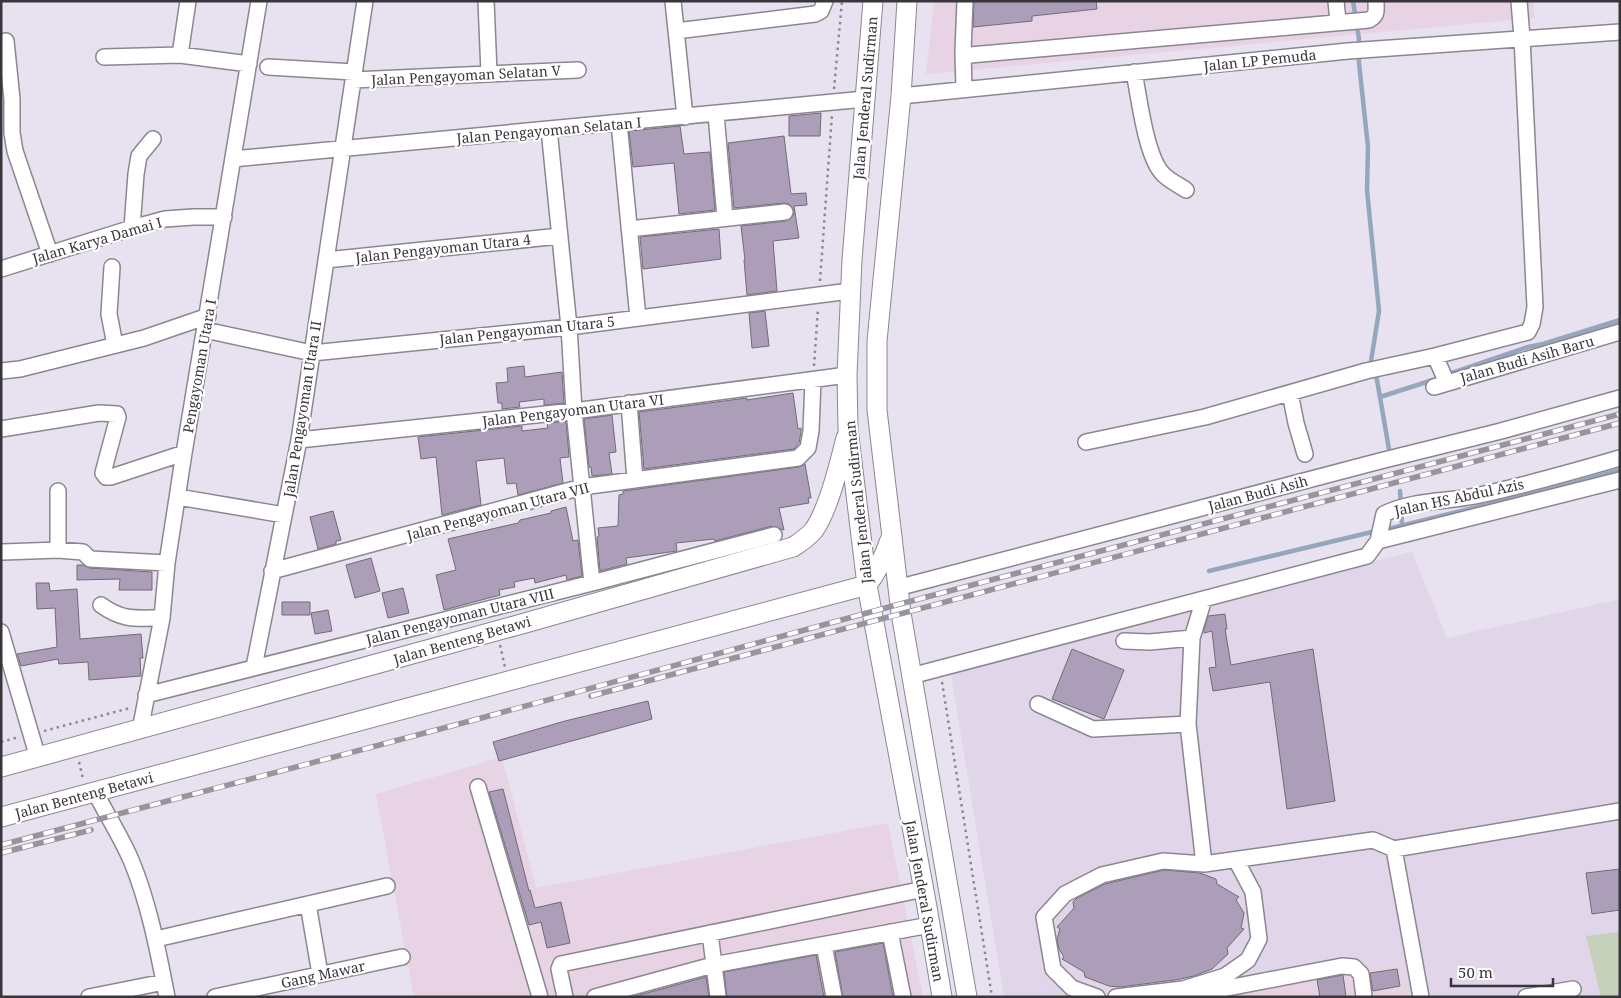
<svg xmlns="http://www.w3.org/2000/svg" width="1621" height="998" font-family="'Noto Serif',serif">
  <style>
    .commercial { fill: #e7d3e3 }
    .built { fill: #e0d5e9 }
    .green { fill: #c6d1bb }
    .lines { fill: none; stroke-linecap: round; stroke-linejoin: round }
    .stream { stroke: #95a7be; stroke-width: 4.5 }
    .building { fill: #ac9eb8; stroke: #716b76 }
    .minor-casing { stroke: #8c8692; stroke-width: 18 }
    .major-casing { stroke: #8c8692; stroke-width: 21 }
    .path { stroke: #8c8891; stroke-width: 2.5; stroke-dasharray: 2.5 4; stroke-linecap: butt }
    .minor { stroke: #fff; stroke-width: 15 }
    .major { stroke: #fff; stroke-width: 19 }
    .rail-casing { stroke: #98949d; stroke-width: 5.5 }
    .rail { stroke: #fff; stroke-width: 4; stroke-dasharray: 11; stroke-linecap: butt }
    .labels { text-anchor: middle; dominant-baseline: central; stroke-width: 4.5; stroke-linejoin: round; paint-order: stroke }
    .street-label { font-size: 14px; fill: #38363b; stroke: #fff }
  </style>
  <rect width="100%" height="100%" fill="#e8e1ef"/>
  <path class="commercial" d="M934 1H1533L1535 18 926 74Z
    M502 757 536 888 888 823 923 997H414L376 794Z
    M1403 962 1409 997H1209Z"/>
  <path class="built" d="M1412 552 1447 638 1620 599V997H1409L1403 962 1209 997H1004L951 674 1041 644Z"/>
  <path class="green" d="M1620 932V997H1601L1586 936Z"/>
  <g class="lines">
    <path class="stream" d="M1353 1 1359 39V63L1368 147 1367 190 1379 311 1371 361 1377 380 1390 455
      M1446 375 1528 347 1543 344 1620 320
      M1380 397 1436 379
      M1400 491 1402 525
      M1384 530 1562 486 1620 470
      M1209 571 1376 531"/>
  </g>
  <path class="building" d="M974 1H1096L1097 9 1032 16V21L973 27Z
    M821 113 820 136H789V116Z
    M680 126 684 154 710 152 715 210 679 214 674 163 633 167 629 131Z
    M784 136 791 194 806 193 807 205 794 206 799 238 773 241 777 291 747 295 744 260H745L741 226 786 221 793 216 794 211 789 204 784 203 734 208 728 143Z
    M719 229 721 259 643 269 640 237Z
    M765 311 769 346 752 348 749 313Z
    M524 366 525 377 562 372 564 403 544 405V399L519 402 520 407 502 409V403H498L496 383 508 382 507 368Z
    M793 393 798 429 801 428V432L799 443 794 449 644 469 639 412 747 398V400Z
    M612 415 616 452 609 453 612 474 592 476 591 467H589L584 419Z
    M566 421 569 457 560 458 563 483 518 495 516 483 507 484 504 458 476 461 481 505 442 515 436 457 421 459 418 437 522 426V431L548 428 547 423Z
    M805 464 811 498H808L809 503 779 508 784 530 772 526 715 541 714 539 676 543 677 551 626 558 627 564 600 571 597 537 599 536 598 528 618 526 619 495 623 494V491L799 467Z
    M566 507 573 541 578 540 582 576 567 580 566 575 535 583 534 578 514 582 515 587 499 590 500 595 444 610 436 575 456 570 448 539 518 523 520 520 551 513V511Z
    M333 511 341 540 336 541V544L318 549 310 517Z
    M371 558 380 591 355 598 346 565Z
    M77 565H83L90 568 152 572V590H119L120 579 77 580Z
    M36 583H49L50 591 77 589 80 639 141 634 143 658H140L141 676 89 680 88 662 59 664 58 659 21 666 17 654 57 647 55 608 37 609Z
    M403 588 409 613 388 618 382 593Z
    M282 602H310V615H282Z
    M328 610 332 631 315 634 311 613Z
    M1225 614 1227 629H1225L1231 665 1313 649 1335 801 1287 809 1270 682 1213 691 1209 668 1216 667 1212 631 1204 633V630L1208 616Z
    M1072 649 1124 670 1104 719 1052 699Z
    M648 701 652 719 499 761 493 742 565 721Z
    M503 789 529 891 530 890 535 908 561 902 570 943 547 948 541 922 529 925 489 792Z
    M1620 869V910L1592 914 1586 873Z
    M1164 870 1200 873 1216 879 1217 884 1239 897 1236 900 1244 913 1241 928 1244 929 1227 948 1228 954 1212 969 1194 976 1175 980 1120 987 1109 986 1085 977 1084 972 1062 959 1064 957 1059 949 1057 939 1060 929 1057 927 1074 908 1073 902 1077 898 1105 884Z
    M883 943 893 997H843L835 952Z
    M816 955 824 997H727L724 972Z
    M1397 969 1400 986 1373 991 1370 973Z
    M1343 975 1346 997H1320L1317 980Z
    M706 977 709 997H632Z"/>
  <g class="lines">
    <defs>
      <path id="minor" d="M486 1 489 73
        M673 1 685 117
        M1336 1 1338 22
        M676 31 815 14 821 11 825 1
        M6 41 12 99V133L15 151 50 254
        M964 54 970 55 1369 20C1378 15 1376 11 1376 1
        M180 55 188 1
        M104 57 180 55 249 64
        M268 67 354 72
        M1134 72C1139 97 1146 159 1164 175 1170 181 1179 185 1186 190
        M353 80 578 70
        M964 89 963 52 965 1
        M901 96 1348 51 1620 32
        M716 114 725 218
        M619 123 638 318
        M549 129 569 327 574 411 592 583
        M233 159 865 99
        M132 228 136 174 139 156 153 139
        M629 229 785 212
        M326 260 560 236
        M112 267 109 314 115 345
        M1 269 132 228 165 219 193 217H224
        M205 330 312 353 569 327 850 291
        M1435 356 1447 383
        M1 371 20 369 144 338 208 316
        M1434 387 1620 332
        M1290 393 1296 423 1305 454
        M629 403 635 480
        M1 429 99 413 117 414 118 417 103 473 106 477H111L184 453
        M299 440 574 411 847 375
        M1086 442 1205 417 1366 371 1435 356 1528 332 1532 324 1535 307 1522 38 1519 1
        M178 497 284 515
        M1378 541 1620 480
        M58 550V491
        M3 552 58 550 83 552 90 559 167 563
        M272 571 582 487 798 458 808 448 811 431 813 380
        M897 588 1380 461 1501 431 1620 398
        M101 605C123 621 136 618 162 618
        M1 632 38 758
        M1124 641 1150 642 1192 638
        M254 667 299 440 365 1
        M911 676 1367 556 1378 541 1384 514C1412 500 1445 502 1475 496 1523 486 1572 472 1620 458
        M146 695 592 583 774 535
        M1038 704 1093 729 1188 724 1192 638 1204 599
        M140 730 162 618 167 563 184 453 259 1
        M478 787 540 997
        M95 792C107 815 121 837 131 860 149 903 158 951 167 997
        M1394 849 1421 997
        M1204 864 1373 840 1394 849 1620 811
        M308 904 320 974
        M890 932 903 997
        M710 933 718 997
        M156 939 387 886
        M824 945 834 997
        M1191 995 1342 966 1354 967 1361 974 1364 997
        M89 997 164 982
        M215 997 402 957
        M565 997 559 969 561 964 924 889
        M595 997 713 965 930 925
        M1097 997 1072 988 1053 969 1044 917 1065 894 1102 875 1163 861 1204 864 1188 724
        M1116 997 1183 989 1225 976 1248 960 1259 939 1253 892 1236 860
        M1526 997 1573 989"/>
      <path id="major" d="M873 1 852 260 847 375 848 429 867 585 927 907 942 997
        M907 1 901 96 877 341V410L901 613 967 997
        M1 767 518 625 793 547C801 542 808 537 814 530 829 508 839 465 846 438
        M1 817 867 585C878 571 884 557 890 540"/>
    </defs>
    <use href="#minor" class="minor-casing"/>
    <use href="#major" class="major-casing"/>
    <path class="path" d="M834 89 842 1
      M820 281 832 115
      M814 366 818 309
      M500 645 505 667
      M942 682 992 997
      M44 731 130 708
      M1 742 19 737
      M79 762 83 779"/>
    <use href="#minor" class="minor"/>
    <use href="#major" class="major"/>
    <defs>
      <path id="rail" d="M591 696 1620 423
        M1 845 474 720 900 604 1620 414
        M1 853 91 830"/>
    </defs>
    <use href="#rail" class="rail-casing"/>
    <use href="#rail" class="rail"/>
  </g>
  <g class="labels">
    <g class="street-label">
      <text transform="translate(1260 60) rotate(-6)">Jalan LP Pemuda</text>
      <text transform="translate(466 75) rotate(-3)">Jalan Pengayoman Selatan V</text>
      <text transform="translate(865 98) rotate(-85)">Jalan Jenderal Sudirman</text>
      <text transform="translate(549 130) rotate(-5)">Jalan Pengayoman Selatan I</text>
      <text transform="translate(97 240) rotate(-16)">Jalan Karya Damai I</text>
      <text transform="translate(443 248) rotate(-6)">Jalan Pengayoman Utara 4</text>
      <text transform="translate(527 330) rotate(-6)">Jalan Pengayoman Utara 5</text>
      <text transform="translate(1527 359) rotate(-16)">Jalan Budi Asih Baru</text>
      <text transform="translate(199 366) rotate(-80)">Pengayoman Utara I</text>
      <text transform="translate(302 409) rotate(-81)">Jalan Pengayoman Utara II</text>
      <text transform="translate(573 410) rotate(-7)">Jalan Pengayoman Utara VI</text>
      <text transform="translate(1258 493) rotate(-15)">Jalan Budi Asih</text>
      <text transform="translate(1459 497) rotate(-12)">Jalan HS Abdul Azis</text>
      <text transform="translate(858 502) rotate(-96)">Jalan Jenderal Sudirman</text>
      <text transform="translate(498 511) rotate(-15)">Jalan Pengayoman Utara VII</text>
      <text transform="translate(460 616) rotate(-14)">Jalan Pengayoman Utara VIII</text>
      <text transform="translate(462 640) rotate(-16)">Jalan Benteng Betawi</text>
      <text transform="translate(84 795) rotate(-15)">Jalan Benteng Betawi</text>
      <text transform="translate(925 901) rotate(80)">Jalan Jenderal Sudirman</text>
      <text transform="translate(323 974) rotate(-12)">Gang Mawar</text>
    </g>
  </g>
  <rect width="1621" height="998" fill="none" stroke="#38363b" stroke-width="5"/>
  <path d="M1451 978v8h102v-8" fill="none" stroke="#38363b" stroke-width="2.5"/>
  <text x="1458" y="978" font-size="15" fill="#38363b" stroke="#ffffff" stroke-width="4" paint-order="stroke">50 m</text>
</svg>
